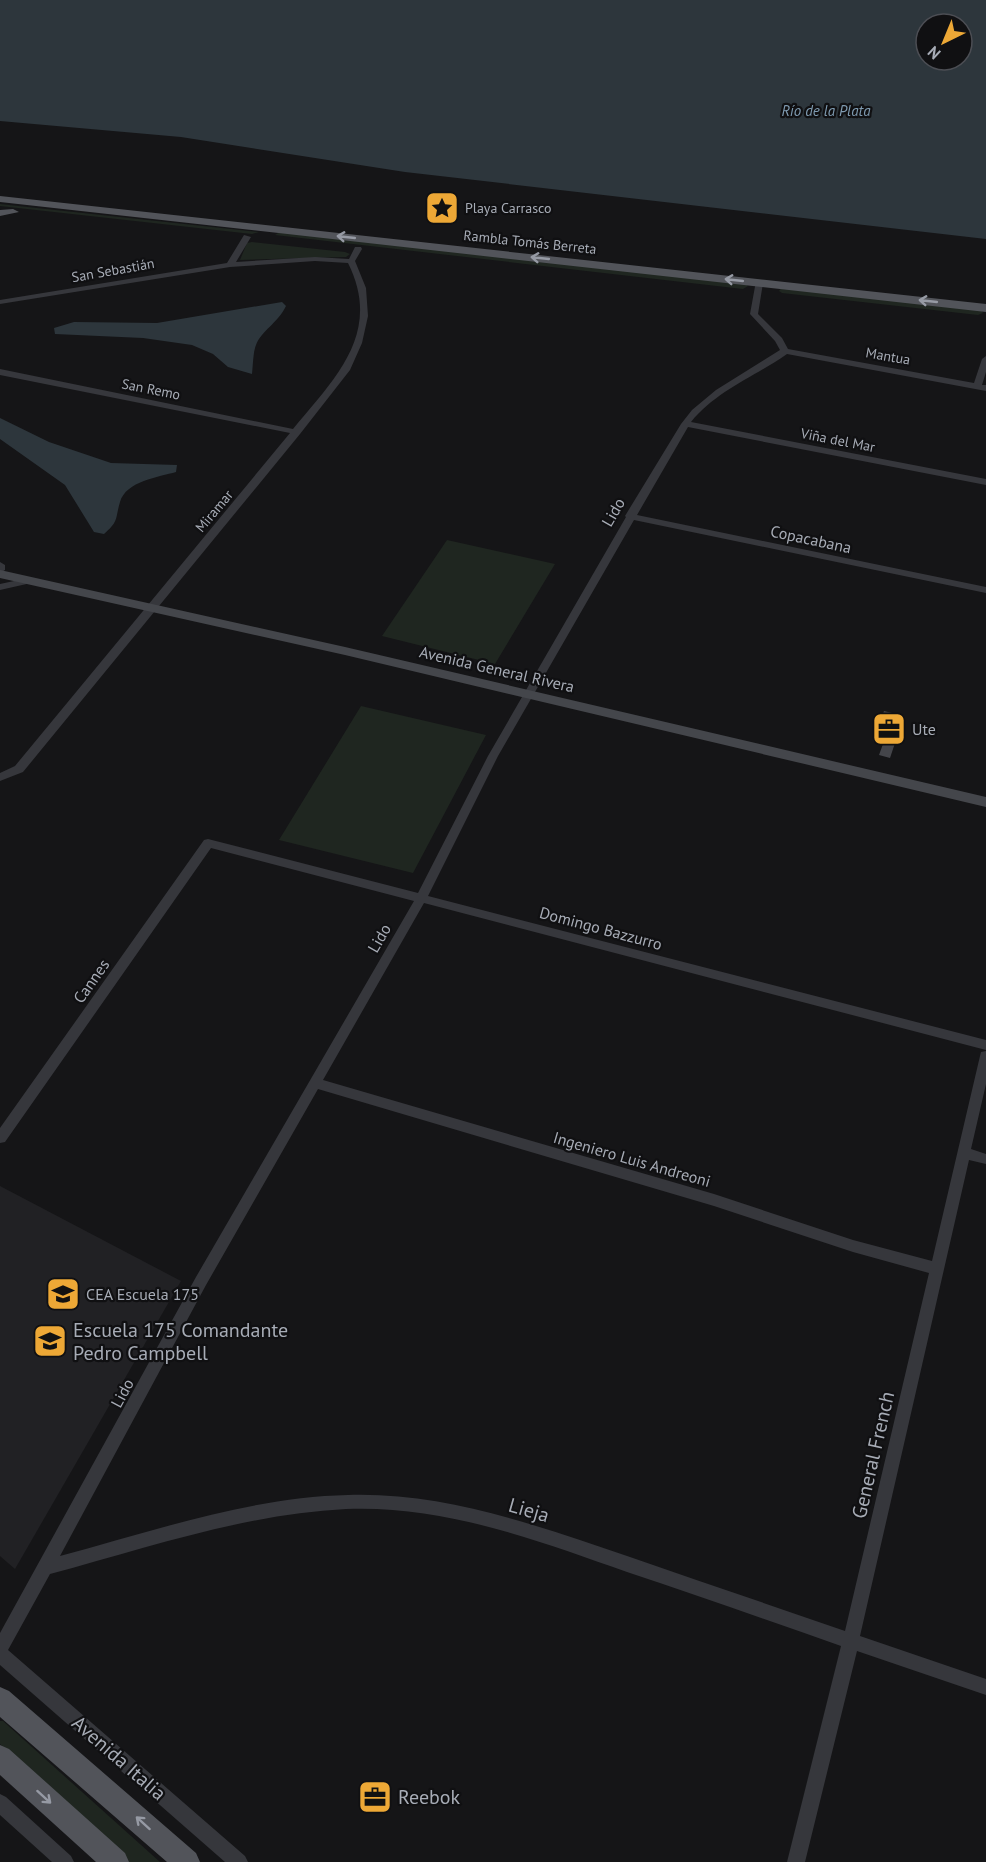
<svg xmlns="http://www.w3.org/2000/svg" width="986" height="1862" font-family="'PT Sans',sans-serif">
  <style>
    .built { fill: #212124 }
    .green { fill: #1f2620 }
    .water { fill: #2d363c; fill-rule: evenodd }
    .building { fill: #44454a }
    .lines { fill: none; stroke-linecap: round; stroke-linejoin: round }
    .minor { fill: #36373c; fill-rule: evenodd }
    .secondary { fill: #44464b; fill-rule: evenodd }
    .primary { fill: #52545a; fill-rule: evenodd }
    .oneway { stroke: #969aa4 }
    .labels { text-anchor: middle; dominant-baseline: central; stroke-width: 4.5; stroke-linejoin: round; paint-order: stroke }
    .far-poi-label { font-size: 14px; fill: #a7acb6; stroke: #101012; text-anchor: start }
    .far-street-label { font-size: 14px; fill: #a7acb6; stroke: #101012 }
    .far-water-label { font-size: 15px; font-style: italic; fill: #7f9bb1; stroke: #101012 }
    .street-label { font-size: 16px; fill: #a7acb6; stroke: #101012 }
    .poi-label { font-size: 16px; fill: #a7acb6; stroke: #101012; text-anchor: start }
    .near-poi-label { font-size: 20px; fill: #a7acb6; stroke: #101012; text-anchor: start }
    .near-street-label { font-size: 20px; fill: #a7acb6; stroke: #101012 }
  </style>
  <rect width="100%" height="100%" fill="#151517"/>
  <path class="built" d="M0 1186 181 1281 15 1569 0 1556Z"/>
  <path class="green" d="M0 204 259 232 252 234 0 206Z
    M280 232 746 284 748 286 743 289 275 235Z
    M252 242 345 252 350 254 346 257 240 260 247 243Z
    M781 288 981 310 983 313 978 315 782 293 779 291Z
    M447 540 555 564 495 664 382 636Z
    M361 706 486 735 413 873 279 840Z
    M0 1721H3L160 1862H127L0 1744Z"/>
  <path class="water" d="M0 0H986V239L405 172 181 137 0 121ZM926 24H962V60H926Z
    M282 302 286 306C278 323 261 331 256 345 253 352 253 366 252 374L228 367 213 354 192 345 143 338 55 334 54 328 74 322 157 323Z
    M0 418 49 442 111 463 177 465 176 472C159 477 126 481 120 502 115 519 119 521 104 534L94 532 65 485 0 439Z"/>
  <path class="building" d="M884 711 904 716 890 758 879 755 883 744 873 741Z"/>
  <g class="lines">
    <path class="minor" d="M244 235 251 237 236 262 315 257 349 259 355 247H361L362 249 355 261 366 288 368 316 362 343 350 370 300 434 23 772 0 781V773L15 766 290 433 0 375V369L293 429C335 378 383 333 348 263L315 261 230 267 0 304V300L227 263Z
      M756 281 763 283 758 314 782 338 788 349 974 383 982 359 986 356V372L982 385H986V391L787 354C754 377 716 391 691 422L986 479V485L688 427 637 515 986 587V593L634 520 498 756 428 896 986 1040V1050L424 903 323 1080 714 1194 853 1240 932 1261 980 1056 981 1052 986 1051V1084L971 1149 986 1154V1164L969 1160 860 1636 986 1679V1695L857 1651 805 1862H787L841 1646C770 1621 699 1596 627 1572 537 1540 443 1505 346 1509 245 1514 147 1548 50 1574L8 1650 245 1856 248 1862H225L0 1665V1633L196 1277 414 901 211 848 5 1142 0 1143V1128L204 840 208 839 418 893 488 756 626 517 625 516 681 424 692 410 716 390 780 350 775 341 750 314ZM318 1089 714 1206 853 1252 929 1273 845 1631C773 1606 702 1582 630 1557 538 1526 446 1492 348 1495 250 1497 154 1531 60 1556L206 1285Z
      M0 562 5 565V570L0 573Z
      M28 578 31 579V583L0 590V584Z
      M0 1794 6 1797 71 1856 74 1862H52L0 1815Z"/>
    <path class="secondary" d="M0 570 345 647 986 797V807L345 655 0 578Z"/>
    <path class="primary" d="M0 196 986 304V312L0 202Z
      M0 210 13 209 19 212 0 216Z
      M0 1687 9 1691 196 1853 200 1862H167L0 1717Z
      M0 1745 9 1749 125 1853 129 1862H96L0 1775Z"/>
  </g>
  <defs><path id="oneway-shaft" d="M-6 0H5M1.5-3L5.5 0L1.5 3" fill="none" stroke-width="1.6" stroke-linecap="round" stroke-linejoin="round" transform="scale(1.5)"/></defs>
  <g class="oneway">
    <use href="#oneway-shaft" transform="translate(346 237) rotate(-174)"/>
    <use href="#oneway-shaft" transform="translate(540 258) rotate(-174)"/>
    <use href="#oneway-shaft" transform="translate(734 280) rotate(-174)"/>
    <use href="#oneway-shaft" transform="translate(928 301) rotate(-174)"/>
    <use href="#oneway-shaft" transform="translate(44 1797) rotate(42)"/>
    <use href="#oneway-shaft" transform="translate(143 1823) rotate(-138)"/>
  </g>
  <defs>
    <symbol id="sight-square" viewBox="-11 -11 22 22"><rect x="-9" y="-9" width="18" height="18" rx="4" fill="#eda836" stroke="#101012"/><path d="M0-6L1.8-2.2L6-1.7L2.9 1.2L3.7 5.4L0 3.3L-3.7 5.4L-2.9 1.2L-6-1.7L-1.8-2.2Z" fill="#111"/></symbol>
    <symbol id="office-square" viewBox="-11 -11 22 22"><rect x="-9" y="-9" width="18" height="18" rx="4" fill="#eda836" stroke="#101012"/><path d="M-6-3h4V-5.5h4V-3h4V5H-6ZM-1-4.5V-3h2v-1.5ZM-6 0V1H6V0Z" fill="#111"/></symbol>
    <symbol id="school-square" viewBox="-11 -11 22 22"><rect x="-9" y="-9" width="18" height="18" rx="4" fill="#eda836" stroke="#101012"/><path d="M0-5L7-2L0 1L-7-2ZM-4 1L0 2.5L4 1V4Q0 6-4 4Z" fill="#111"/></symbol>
  </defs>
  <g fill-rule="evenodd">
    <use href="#sight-square" x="423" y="189" width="38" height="38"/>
    <use href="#office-square" x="870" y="710" width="38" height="38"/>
    <use href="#school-square" x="44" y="1275" width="38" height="38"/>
    <use href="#school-square" x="31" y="1322" width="38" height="38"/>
    <use href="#office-square" x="356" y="1778" width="38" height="38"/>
  </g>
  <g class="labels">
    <g class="far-poi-label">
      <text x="465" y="208">Playa Carrasco</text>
    </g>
    <g class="far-street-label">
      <text transform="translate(530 242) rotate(6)">Rambla Tomás Berreta</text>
      <text transform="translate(113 270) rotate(-10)">San Sebastián</text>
      <text transform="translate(888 356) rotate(10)">Mantua</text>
      <text transform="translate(151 389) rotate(11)">San Remo</text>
      <text transform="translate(838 440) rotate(11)">Viña del Mar</text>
      <text transform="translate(214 511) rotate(-50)">Miramar</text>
    </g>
    <g class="far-water-label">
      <text x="826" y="110">Río de la Plata</text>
    </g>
    <g class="street-label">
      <text transform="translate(613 512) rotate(-60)">Lido</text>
      <text transform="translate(811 539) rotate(12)">Copacabana</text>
      <text transform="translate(497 669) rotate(13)">Avenida General Rivera</text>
      <text transform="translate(601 928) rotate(15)">Domingo Bazzurro</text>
      <text transform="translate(379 938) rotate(-60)">Lido</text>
      <text transform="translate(91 981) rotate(-55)">Cannes</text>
      <text transform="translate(632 1159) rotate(16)">Ingeniero Luis Andreoni</text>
      <text transform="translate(122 1393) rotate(-62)">Lido</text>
    </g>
    <g class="poi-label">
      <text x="912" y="729">Ute</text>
      <text x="86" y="1294">CEA Escuela 175</text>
    </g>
    <g class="near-poi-label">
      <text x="73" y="1330">Escuela 175 Comandante<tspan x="73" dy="23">Pedro Campbell</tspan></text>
      <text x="398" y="1797">Reebok</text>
    </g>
    <g class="near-street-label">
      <text transform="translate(873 1455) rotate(-77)">General French</text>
      <text transform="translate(529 1510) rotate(16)">Lieja</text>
      <text transform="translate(119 1758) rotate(41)">Avenida Italia</text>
    </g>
  </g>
  <g transform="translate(944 42) rotate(223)"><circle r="28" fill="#101012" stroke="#4c4e54" stroke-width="1.5"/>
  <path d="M0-4.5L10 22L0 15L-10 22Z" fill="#eda836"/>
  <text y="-9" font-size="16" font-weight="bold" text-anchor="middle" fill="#a7acb6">N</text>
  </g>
</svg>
